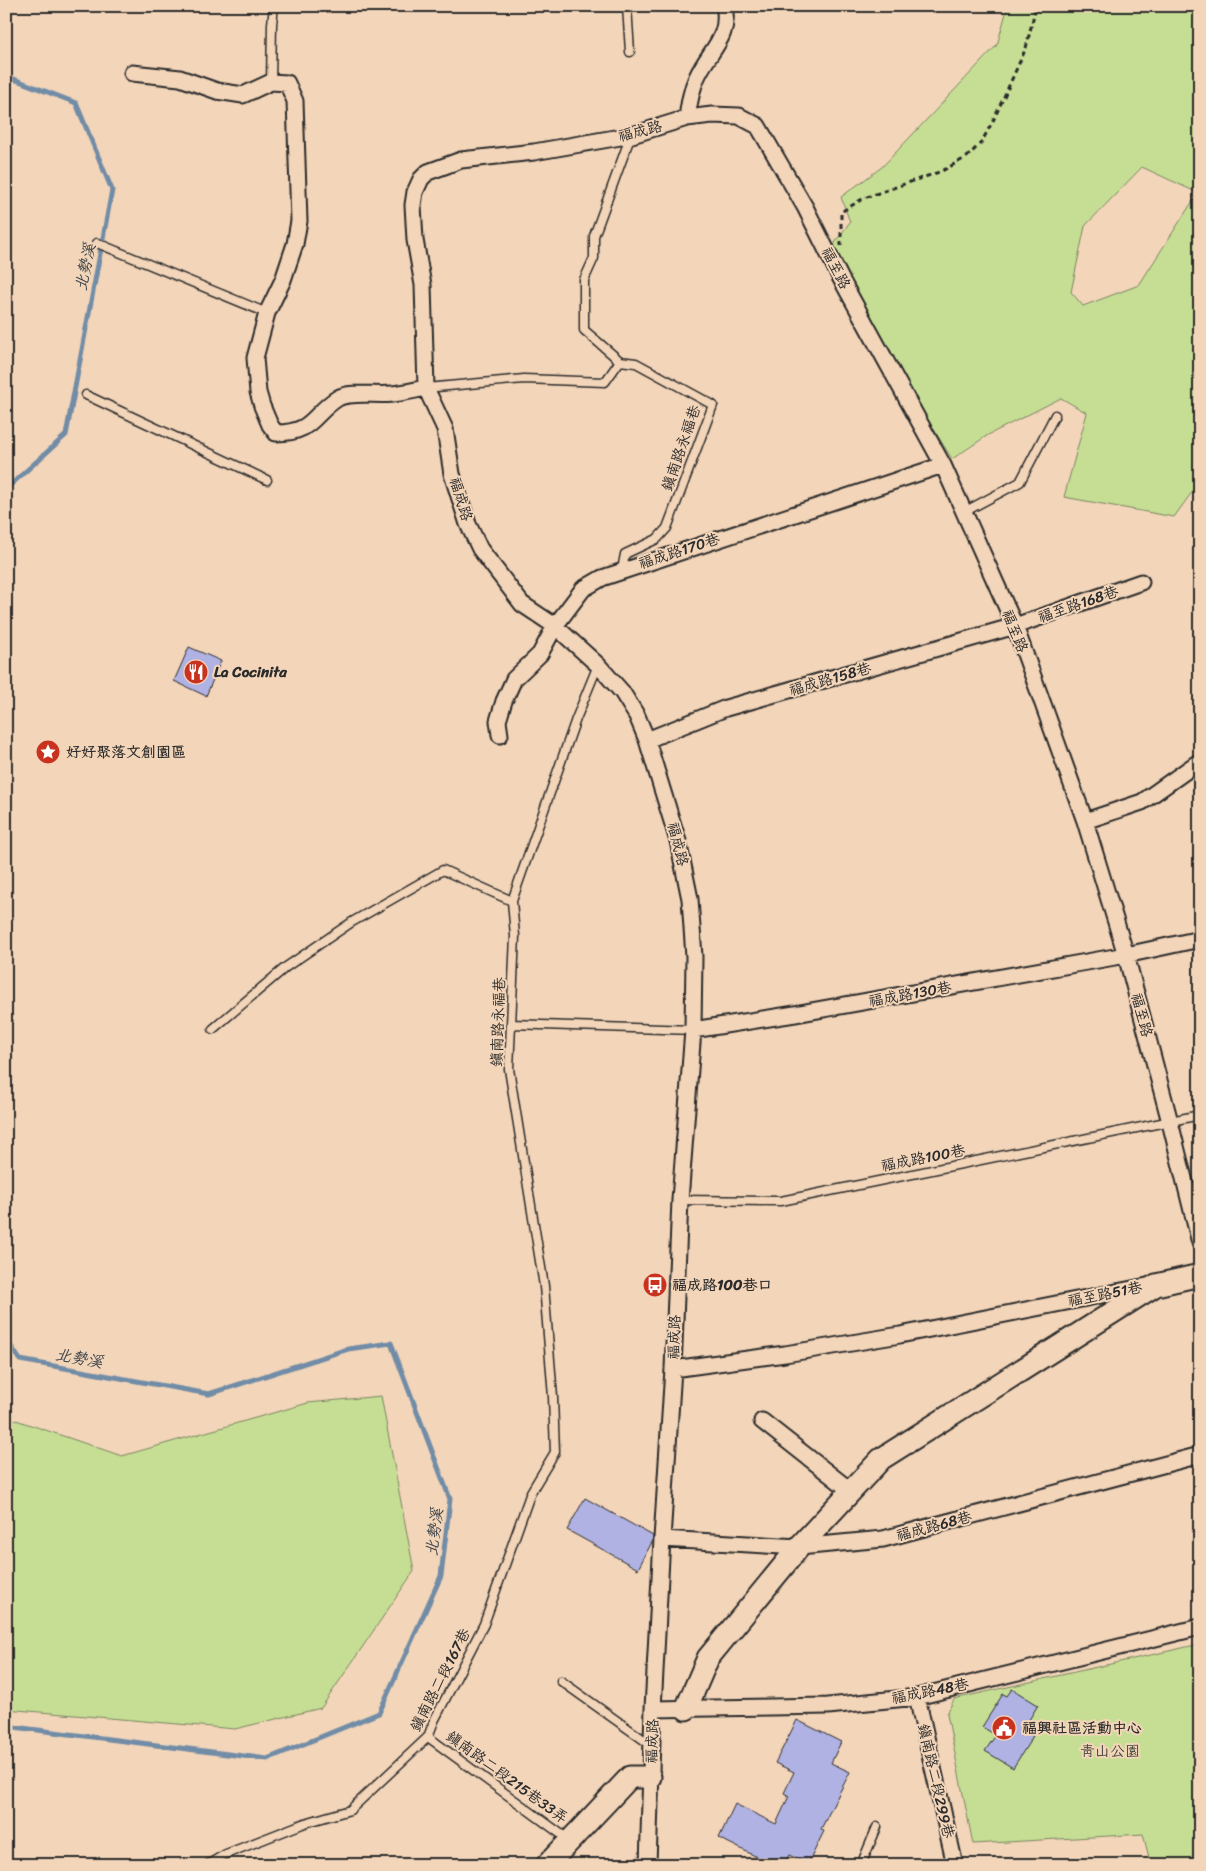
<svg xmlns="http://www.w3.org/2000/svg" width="1206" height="1871" font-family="Sriracha,'LXGW WenKai TC',sans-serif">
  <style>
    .green { fill: #c6de94; stroke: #788460; fill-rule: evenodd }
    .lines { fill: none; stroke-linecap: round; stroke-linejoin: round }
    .stream { stroke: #718ca7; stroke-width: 5 }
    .building { fill: #b0b2e3; stroke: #2b2b2b }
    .lane-casing { stroke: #2b2b2b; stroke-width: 11 }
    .street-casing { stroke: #2b2b2b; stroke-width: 19 }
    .secondary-casing { stroke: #2b2b2b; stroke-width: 25 }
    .path { stroke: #2b2b2b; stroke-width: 3; stroke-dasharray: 5 4; stroke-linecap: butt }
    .lane { stroke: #f3d5b9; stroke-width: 8 }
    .street { stroke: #f3d5b9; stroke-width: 15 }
    .secondary { stroke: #f3d5b9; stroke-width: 21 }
    .labels { text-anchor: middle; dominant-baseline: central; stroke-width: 4; stroke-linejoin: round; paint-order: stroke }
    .street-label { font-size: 15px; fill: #2b2b2b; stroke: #f3d5b9 }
    .poi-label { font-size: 15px; font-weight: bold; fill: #2b2b2b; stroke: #f3d5b9; text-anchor: start }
    .park-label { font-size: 15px; fill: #42463b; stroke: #f3d5b9 }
    .water-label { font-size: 16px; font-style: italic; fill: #3c434a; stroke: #f3d5b9 }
  </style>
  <rect width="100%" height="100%" fill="#f3d5b9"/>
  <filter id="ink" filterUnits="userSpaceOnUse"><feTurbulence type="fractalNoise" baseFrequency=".02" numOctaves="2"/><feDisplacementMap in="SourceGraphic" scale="10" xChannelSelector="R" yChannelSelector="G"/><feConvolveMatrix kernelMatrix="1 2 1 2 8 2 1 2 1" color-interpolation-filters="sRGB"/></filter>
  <g filter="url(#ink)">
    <path class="green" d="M1008 6H1200V481L1174 517 1064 497 1087 413 1061 398 988 435 952 459 829 259 836 241 850 222 841 197 882 167 997 45ZM1142 167 1198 193 1139 285 1083 306 1071 292 1085 226Z
      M381 1396 414 1571 321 1708 235 1729 6 1709V1412L13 1419 122 1456 308 1403Z
      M1200 1644V1865H1151L1143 1834 973 1844 947 1714 954 1699Z"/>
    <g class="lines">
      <path class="stream" d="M6 76 76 103 112 190 66 435 6 489
        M6 1339 20 1360 209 1394 348 1349 391 1343 450 1499 441 1576 379 1713 267 1759 6 1726"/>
    </g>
    <path class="building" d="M189 647 221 661 206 696 174 681Z
      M585 1498 653 1536 652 1542 638 1569 567 1530Z
      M1012 1689 1038 1705 1023 1730 1033 1736 1013 1768 985 1751 996 1735 982 1727 1003 1694 1007 1696Z
      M797 1720 841 1742 831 1763 850 1772 821 1829 824 1831 808 1864 789 1855 784 1865H773L719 1838 735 1804 776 1824 789 1796 784 1793 794 1772 775 1763Z"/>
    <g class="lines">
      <defs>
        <path id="lane" d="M627 6 630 52
          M271 82 272 24 274 6
          M97 243 267 313
          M620 361 584 330V280L594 258V236L631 135
          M426 388 524 379 605 382 620 361 636 363 713 405 667 528 657 539 625 554 622 570
          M86 395 267 480
          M964 512 1020 482 1055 415
          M511 1024 693 1030
          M213 1029 286 967 352 922 443 870 512 901
          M680 1200 781 1201 1200 1115
          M561 1681 651 1745
          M428 1737 569 1840
          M207 1865 226 1854 305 1823 350 1810 428 1737 434 1721 484 1624 531 1492 555 1452 553 1397 544 1286 509 1069 515 936 512 901 576 719 598 665
          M861 1865 877 1827"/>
        <path id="street" d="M132 73 180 78 217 91 243 95 271 82 287 83 295 101 299 221 295 244 283 280 267 313 255 358 258 392 262 406 270 425 276 433C314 433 312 414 338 398 350 391 378 396 392 394 403 393 415 390 426 388
          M687 118C689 104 691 90 697 77 709 50 731 38 724 6
          M500 735 498 721 504 701 514 679 540 654 555 626 583 589 602 578 943 465
          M647 740 726 708 1015 626 1141 582
          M1085 821 1142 802 1200 761
          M693 1030 795 1014 1126 955 1200 939
          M673 1369 785 1354 900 1335 1147 1286
          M762 1421 851 1491
          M662 1539 799 1547 883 1539 1200 1455
          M917 1697 955 1865
          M653 1709 828 1706 917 1697 1200 1627
          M648 1865 653 1709 662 1539 673 1369 680 1200 693 1030 694 957 690 899 678 841 647 740 637 716 622 692 598 665 555 626 522 604 480 549 468 524 452 474 445 429 426 388 423 285 415 240 413 205 415 192 421 179 428 172 461 160 534 152 632 135 687 118 712 115 739 116 758 126 805 207 841 279 943 465 1015 626 1085 821 1126 955 1170 1122 1200 1243"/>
        <path id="secondary" d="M686 1709 708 1658 799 1547 881 1459 1156 1285 1200 1275
          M547 1865 630 1777H650"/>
      </defs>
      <use href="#lane" class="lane-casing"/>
      <use href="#street" class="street-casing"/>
      <use href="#secondary" class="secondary-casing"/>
      <path class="path" d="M841 246V212L864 198 942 171 967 157 981 143 993 121 1026 48 1036 6"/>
      <use href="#lane" class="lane"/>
      <use href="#street" class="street"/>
      <use href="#secondary" class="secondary"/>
    </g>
  </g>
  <defs>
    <symbol id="restaurant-disc" viewBox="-11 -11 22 22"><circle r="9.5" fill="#c8321e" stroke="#f3d5b9"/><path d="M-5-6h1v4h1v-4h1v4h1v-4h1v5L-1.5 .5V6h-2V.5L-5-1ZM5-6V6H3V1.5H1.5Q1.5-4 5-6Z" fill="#fff"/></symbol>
    <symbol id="sight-disc" viewBox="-11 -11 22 22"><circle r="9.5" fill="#c8321e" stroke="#f3d5b9"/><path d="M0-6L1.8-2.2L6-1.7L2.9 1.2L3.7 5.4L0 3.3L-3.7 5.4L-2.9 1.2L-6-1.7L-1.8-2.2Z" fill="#fff"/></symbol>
    <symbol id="bus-disc" viewBox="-11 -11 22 22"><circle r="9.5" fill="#c8321e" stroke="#f3d5b9"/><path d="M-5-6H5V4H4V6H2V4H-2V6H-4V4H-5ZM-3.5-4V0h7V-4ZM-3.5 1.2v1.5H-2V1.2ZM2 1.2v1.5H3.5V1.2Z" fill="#fff"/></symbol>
    <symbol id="civic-disc" viewBox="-11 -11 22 22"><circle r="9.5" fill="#c8321e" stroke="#f3d5b9"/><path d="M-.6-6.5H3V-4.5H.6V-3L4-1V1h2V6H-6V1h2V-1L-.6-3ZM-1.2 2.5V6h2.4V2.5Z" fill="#fff"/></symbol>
  </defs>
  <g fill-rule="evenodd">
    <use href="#restaurant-disc" x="182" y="658" width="28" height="28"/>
    <use href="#sight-disc" x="34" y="738" width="28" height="28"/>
    <use href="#bus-disc" x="641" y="1271" width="28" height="28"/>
    <use href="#civic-disc" x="990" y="1714" width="28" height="28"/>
  </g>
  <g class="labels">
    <g class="street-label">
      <text transform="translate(640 131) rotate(-14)">福成路</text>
      <text transform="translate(836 268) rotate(63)">福至路</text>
      <text transform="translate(681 448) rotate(-71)">鎮南路永福巷</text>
      <text transform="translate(461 499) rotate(73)">福成路</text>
      <text transform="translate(679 551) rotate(-18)">福成路170巷</text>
      <text transform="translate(1078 604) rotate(-19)">福至路168巷</text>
      <text transform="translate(1015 631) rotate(68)">福至路</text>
      <text transform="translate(830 679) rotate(-16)">福成路158巷</text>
      <text transform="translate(678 844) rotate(76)">福成路</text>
      <text transform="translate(910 994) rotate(-10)">福成路130巷</text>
      <text transform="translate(1142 1015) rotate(75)">福至路</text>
      <text transform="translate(498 1022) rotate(-88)">鎮南路永福巷</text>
      <text transform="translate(923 1158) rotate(-11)">福成路100巷</text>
      <text transform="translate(1105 1294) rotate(-11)">福至路51巷</text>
      <text transform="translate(674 1337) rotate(-88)">福成路</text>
      <text transform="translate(934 1526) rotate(-15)">福成路68巷</text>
      <text transform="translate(440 1680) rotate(-63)">鎮南路二段167巷</text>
      <text transform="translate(930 1691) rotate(-11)">福成路48巷</text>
      <text transform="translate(652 1741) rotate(-88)">福成路</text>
      <text transform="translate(507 1777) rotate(36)">鎮南路二段215巷33弄</text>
      <text transform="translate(936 1781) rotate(77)">鎮南路二段299巷</text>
    </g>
    <g class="poi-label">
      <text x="214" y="672">La Cocinita</text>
      <text x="66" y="752">好好聚落文創園區</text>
      <text x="672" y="1285">福成路100巷口</text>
      <text x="1022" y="1728">福興社區活動中心</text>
    </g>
    <g class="park-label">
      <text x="1110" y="1751">青山公園</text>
    </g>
    <g class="water-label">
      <text transform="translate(85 267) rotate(-79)">北勢溪</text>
      <text transform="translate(79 1358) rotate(10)">北勢溪</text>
      <text transform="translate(434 1532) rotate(-83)">北勢溪</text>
    </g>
  </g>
  <rect width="1206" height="1871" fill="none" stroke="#f3d5b9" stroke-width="25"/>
  <rect x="12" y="12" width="1181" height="1846" fill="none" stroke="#2b2b2b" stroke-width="2" filter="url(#ink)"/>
</svg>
